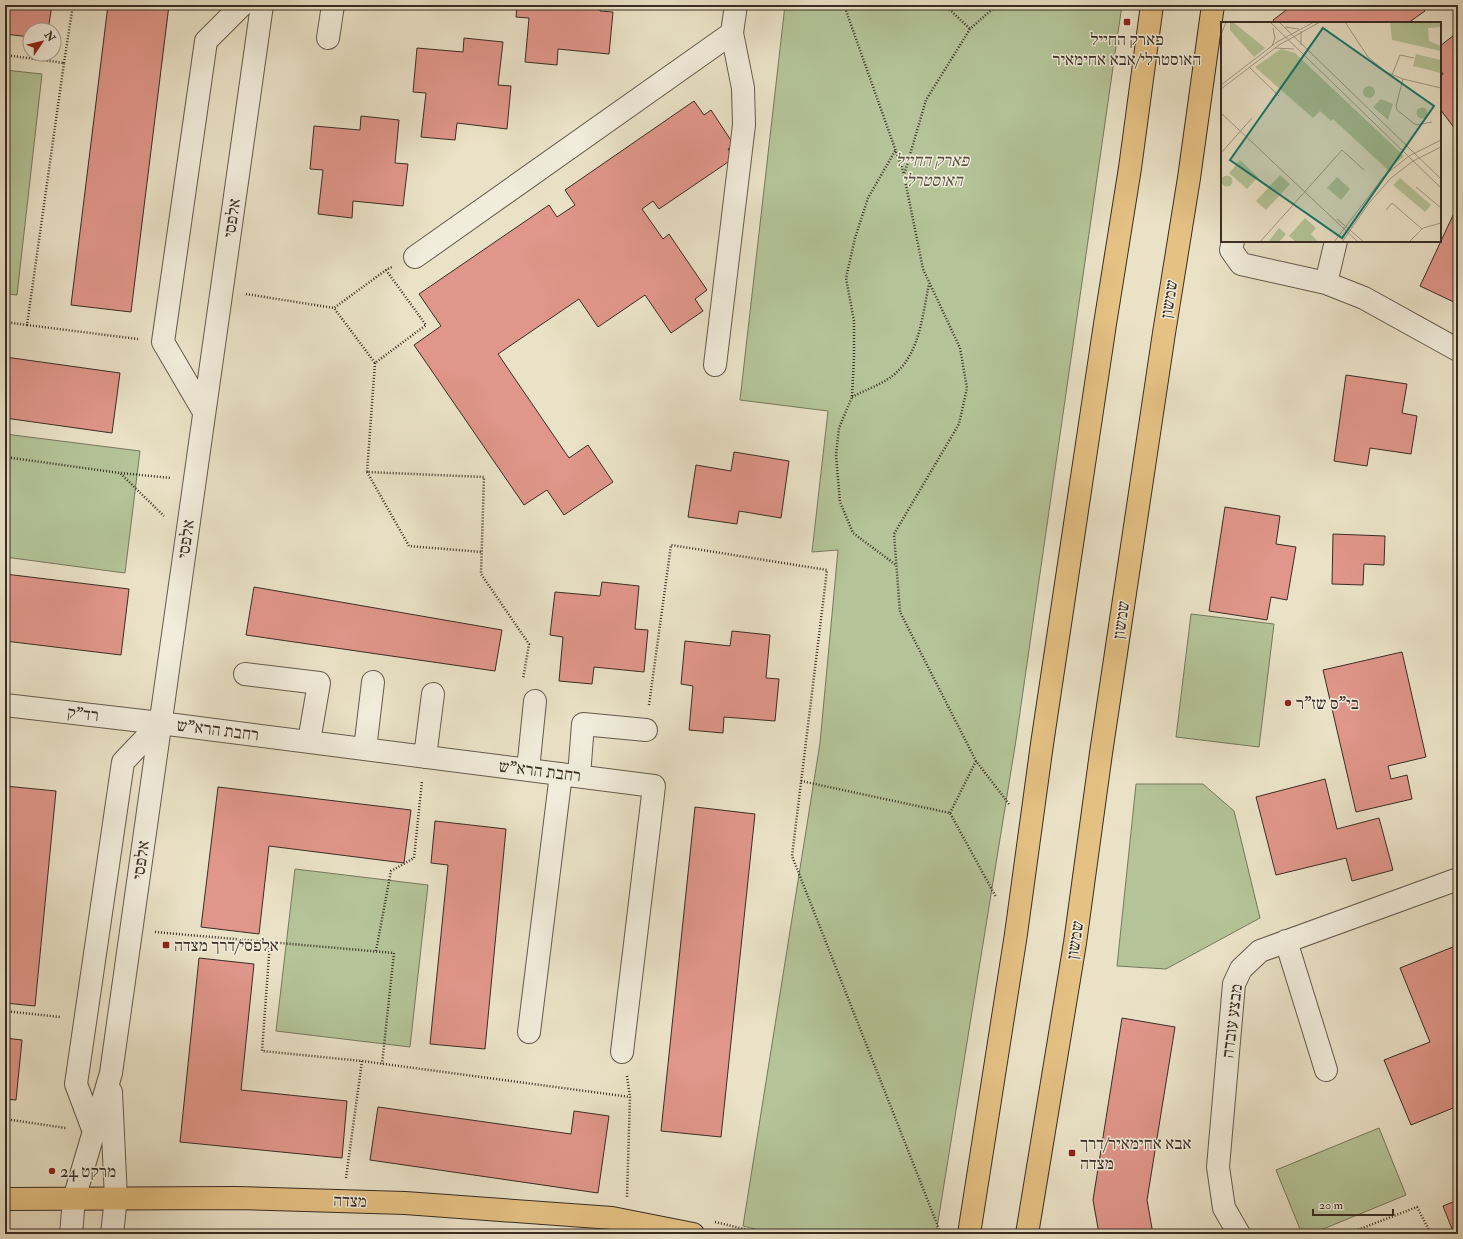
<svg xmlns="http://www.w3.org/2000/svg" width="1463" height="1239" font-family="'IM FELL Double Pica','Frank Ruhl Libre',serif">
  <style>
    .green { fill: #b4c498; stroke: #76785e }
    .building { fill: #e0968a; stroke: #392d24 }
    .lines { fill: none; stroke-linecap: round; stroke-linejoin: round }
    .minor-casing { stroke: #655a4d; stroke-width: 24 }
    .major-casing { stroke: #392d24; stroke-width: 24 }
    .path { stroke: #392d24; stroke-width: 2.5; stroke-dasharray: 1 2; stroke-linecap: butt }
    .minor { stroke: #f1ecdb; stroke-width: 22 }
    .major { stroke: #e5c184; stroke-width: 22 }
    .poi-dot { fill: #8f2418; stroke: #f1ecdb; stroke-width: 1.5 }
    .labels { text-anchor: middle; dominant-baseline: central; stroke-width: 3; stroke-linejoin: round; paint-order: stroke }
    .poi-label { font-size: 17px; fill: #392d24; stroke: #f1ecdb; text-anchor: start }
    .park-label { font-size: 17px; font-style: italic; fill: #585341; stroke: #f1ecdb }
    .street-label { font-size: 17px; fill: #392d24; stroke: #f1ecdb }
    .inset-road { fill: none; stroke: #a39a86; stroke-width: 1 }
    .view { fill: #0f766e; fill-opacity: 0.15; stroke: #0f766e; stroke-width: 2 }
    .inset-edge { fill: none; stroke: #392d24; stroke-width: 2 }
  </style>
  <rect width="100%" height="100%" fill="#eae2c7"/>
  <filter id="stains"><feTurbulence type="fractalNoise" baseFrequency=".005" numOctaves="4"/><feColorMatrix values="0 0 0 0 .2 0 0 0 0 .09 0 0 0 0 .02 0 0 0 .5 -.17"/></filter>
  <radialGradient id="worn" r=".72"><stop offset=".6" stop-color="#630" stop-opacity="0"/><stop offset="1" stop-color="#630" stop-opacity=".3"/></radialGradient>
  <path class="green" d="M785 5H1122L1016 740 936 1234H776L743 1226 820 743 838 550 812 552 828 411 740 400Z
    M5 70 42 74 17 295 5 294Z
    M5 434 140 451 125 573 5 557Z
    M1191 614 1274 624 1259 747 1176 737Z
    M1136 784H1203L1234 811 1260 918 1166 969 1117 966Z
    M295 869 428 885 410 1047 276 1031Z
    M1379 1128 1406 1195 1311 1234H1302L1276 1170Z"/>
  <path class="building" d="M5 5H52L48 30H30V37L5 34Z
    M108 5H169L131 312 71 305Z
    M517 5H600V11L613 12 609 54 558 49 557 65 525 62 529 18 516 17Z
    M1293 5H1420L1425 11 1408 23H1275L1273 20Z
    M1458 32V133L1440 109V76L1443 74 1440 69V46Z
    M464 38 503 42 498 85 511 86 507 129 457 123 455 140 421 137 426 93 413 92 417 48 463 52Z
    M694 101 704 115 711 110 734 145 728 149 734 158 659 209 653 201 642 209 663 239 669 234 707 290 695 299 703 311 671 333 645 295 598 327 579 299 498 354 569 458 588 445 613 482 564 515 547 490 524 505 414 345 441 326 419 294 549 205 557 217 575 205 565 190Z
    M361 116 399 120 395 163 408 164 403 206 353 201 352 218 318 214 323 170 310 169 314 126 360 130Z
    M1455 211 1458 212V304L1420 286Z
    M5 357 120 373 112 433 5 418Z
    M1346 375 1407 384 1402 413 1417 416 1411 454 1370 448 1367 466 1334 461Z
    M734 452 789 461 781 518 739 511 737 524 688 517 696 465 731 471Z
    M1225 507 1280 516 1276 544 1296 547 1287 600 1271 597 1267 620 1209 611Z
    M1333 534 1385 536 1384 565 1364 564 1363 585 1332 584Z
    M5 574 129 589 121 655 5 641Z
    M602 582 639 586 635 629 648 630 644 672 594 667 592 684 559 681 563 637 550 635 555 592 600 596Z
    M254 587 502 630 495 671 246 635Z
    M732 631 770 635 766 678 779 679 775 721 724 717 723 733 689 730 693 686 681 684 685 641 730 646Z
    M1402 652 1426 757 1388 766 1391 779 1407 775 1412 799 1356 812 1323 670Z
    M1325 779 1337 829 1379 818 1393 870 1352 881 1346 858 1276 875 1256 797Z
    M5 786 56 791 35 1006 5 1003Z
    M218 787 411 810 404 863 269 846 259 934 201 927Z
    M695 807 755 814 721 1137 661 1131Z
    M435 821 506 829 485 1049 430 1044 448 865 431 863Z
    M1458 945V1106L1411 1125 1384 1060 1430 1042 1400 968Z
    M199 958 254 964 241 1090 347 1101 342 1158 180 1142Z
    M1122 1018 1175 1027 1147 1200 1153 1234H1099L1093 1200Z
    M5 1038 22 1040 16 1100 5 1099Z
    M378 1107 571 1134 574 1111 609 1116 598 1193 370 1160Z
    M1458 1200V1234H1454L1443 1206Z"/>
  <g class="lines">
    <defs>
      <path id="minor" d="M328 38 333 5
        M1233 241 1231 250 1241 264 1326 283 1364 298 1458 350
        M415 257 732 33
        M1326 283 1336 241
        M715 365 744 125 743 88 732 33 736 5
        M204 412 163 342 206 41 242 5
        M245 674 319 683 309 741
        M5 705 160 723 654 786 622 1052
        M365 749 373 682
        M425 757 433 694
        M528 770 535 701
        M579 776 583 724 646 730
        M1286 941 1326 1070
        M529 1032 561 774
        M111 1092 116 1198 112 1234
        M94 1132 76 1084 123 762 160 723
        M71 1234 74 1199 111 1073 262 5
        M1239 1234 1224 1208 1218 1167 1234 984 1241 969 1260 951 1458 879"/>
      <path id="major" d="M5 1199 235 1198 405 1203 612 1218 693 1234
        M969 1234 1016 934 1042 744 1105 324 1130 168 1152 5
        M1027 1234 1075 943 1101 753 1164 333 1189 178 1213 5"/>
    </defs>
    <use href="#minor" class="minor-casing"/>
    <use href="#major" class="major-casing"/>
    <path class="path" d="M844 5 904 174
      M945 5 970 29
      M997 5 970 29 926 100 904 175 923 269 960 348 967 388 959 424 894 534 900 612 976 761 1009 804
      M5 55 64 63 27 325 5 322
      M64 63 73 5
      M895 151 868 198 855 238 846 278 854 321V357L852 397 839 428 836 455 840 502 853 533 896 565
      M386 270 426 325 375 363 334 308 386 270 392 267
      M246 294 334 308
      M27 325 138 339
      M375 363 367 472 484 477 481 574 529 644 523 679
      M852 397C865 390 880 385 891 377 920 356 922 316 929 284
      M5 457 120 473 164 516
      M367 472 409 546 482 552
      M121 473 171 478
      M649 705 671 545 827 570 792 856 941 1234
      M801 781 950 813 996 897
      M950 813 976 761
      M155 932 394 953 382 1064
      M270 942 262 1051 362 1061 630 1097
      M376 951 391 871 414 858 422 781
      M5 1011 60 1017
      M627 1076 630 1097 627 1197
      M5 1119 66 1128
      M346 1178 362 1061
      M715 1222 765 1234
      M1347 1234 1417 1207 1431 1234"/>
    <use href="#minor" class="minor"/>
    <use href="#major" class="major"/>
  </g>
  <g class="poi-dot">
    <rect x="1123" y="18" width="8" height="8" rx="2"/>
    <circle cx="1288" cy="703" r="4"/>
    <rect x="162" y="941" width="8" height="8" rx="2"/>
    <rect x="1068" y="1149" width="8" height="8" rx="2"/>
    <circle cx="52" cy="1171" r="4"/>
  </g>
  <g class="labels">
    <g class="poi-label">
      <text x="1127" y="39" text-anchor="middle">פארק החייל<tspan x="1127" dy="20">האוסטרלי/אבא אחימאיר</tspan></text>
      <text x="1296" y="703">בי"ס שז"ר</text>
      <text x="174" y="945">אלפסי/דרך מצדה</text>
      <text x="1080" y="1143">אבא אחימאיר/דרך<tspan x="1080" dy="20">מצדה</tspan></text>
      <text x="60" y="1171">מרקט 24</text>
    </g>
    <g class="park-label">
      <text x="932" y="160">פארק החייל<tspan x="932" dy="20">האוסטרלי</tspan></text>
    </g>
    <g class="street-label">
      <text transform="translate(232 218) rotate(-82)">אלפסי</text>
      <text transform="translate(1169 299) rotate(-81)">שמשון</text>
      <text transform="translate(186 539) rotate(-82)">אלפסי</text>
      <text transform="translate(1121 620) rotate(-82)">שמשון</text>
      <text transform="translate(83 714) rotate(6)">רד"ק</text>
      <text transform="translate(218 730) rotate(7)">רחבת הרא"ש</text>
      <text transform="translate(540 771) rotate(7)">רחבת הרא"ש</text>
      <text transform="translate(141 860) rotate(-82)">אלפסי</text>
      <text transform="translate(1075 940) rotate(-81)">שמשון</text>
      <text transform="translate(1232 1021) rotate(-83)">מבצע עובדה</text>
      <text transform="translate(350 1201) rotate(2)">מצדה</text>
    </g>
  </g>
  <g transform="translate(1221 22)">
    <rect width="220" height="220" fill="#eae2c7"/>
    <path d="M9 0H12L44 26 33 35 9 8ZM169 0H220V5L207 6 208 19 220 24V29L171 18ZM60 27 74 31 183 134 167 148 112 97 110 99 99 89 92 96 34 45ZM195 32 220 38V51L192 44ZM142 70a6 6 0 1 1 12 0a6 6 0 1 1-12 0ZM160 77 172 82 167 98 152 85ZM195.5 91a5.5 5.5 0 1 1 11 0a5.5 5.5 0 1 1-11 0ZM19 138 37 155 26 167 8 151ZM59 153 69 162 45 188 35 179ZM0.5 159a5.5 5.5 0 1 1 11 0a5.5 5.5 0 1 1-11 0ZM116 155 129 167 120 178 106 166ZM179 156 210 183 204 190 172 163ZM84 196 95 206 90 212 97 220H75L68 214ZM58 206 65 212 58 220H47Z" fill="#b4c498"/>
    <path class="inset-road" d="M49 0 220 166M58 0 220 157M124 0 147 35 165 50 182 57 220 66M64 5 78 7M80 9V23M0 13 5 0M51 24 54 16 52 6M54 26 73 27M28 45 58 74M171 53 179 33 193 36M182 57 175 84 176 88 195 103 211 100M0 63 56 20 93 0M0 67 58 23 99 0M0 91 137 220M0 131 31 96M195 165 220 186M165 188 171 181 201 207M116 197 143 220M39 220 121 128 143 148M113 220 164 153 188 134 220 118M121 220 148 181 170 156 192 139 220 125M188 220 202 206 220 201"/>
    <path class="view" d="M102 6 213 84 121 216 9 138Z"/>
    <rect width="220" height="220" class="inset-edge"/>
  </g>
  <rect width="1463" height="1239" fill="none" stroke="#eae2c7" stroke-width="20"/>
  <rect x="6" y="6" width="1451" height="1227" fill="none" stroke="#392d24" stroke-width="2"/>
  <rect x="10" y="10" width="1443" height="1219" fill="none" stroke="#392d24"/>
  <g transform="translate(42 42) rotate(55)"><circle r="19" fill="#f1ecdb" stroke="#a7a092"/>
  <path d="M0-3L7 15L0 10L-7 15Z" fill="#8f2418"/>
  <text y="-6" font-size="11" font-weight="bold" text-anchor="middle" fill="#392d24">N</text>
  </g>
  <path d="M1313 1209v6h80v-6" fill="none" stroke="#392d24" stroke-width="2"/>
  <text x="1319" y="1209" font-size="12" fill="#392d24" stroke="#f1ecdb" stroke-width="3" paint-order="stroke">20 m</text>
  <rect width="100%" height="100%" filter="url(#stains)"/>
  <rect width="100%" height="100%" fill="url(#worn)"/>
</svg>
